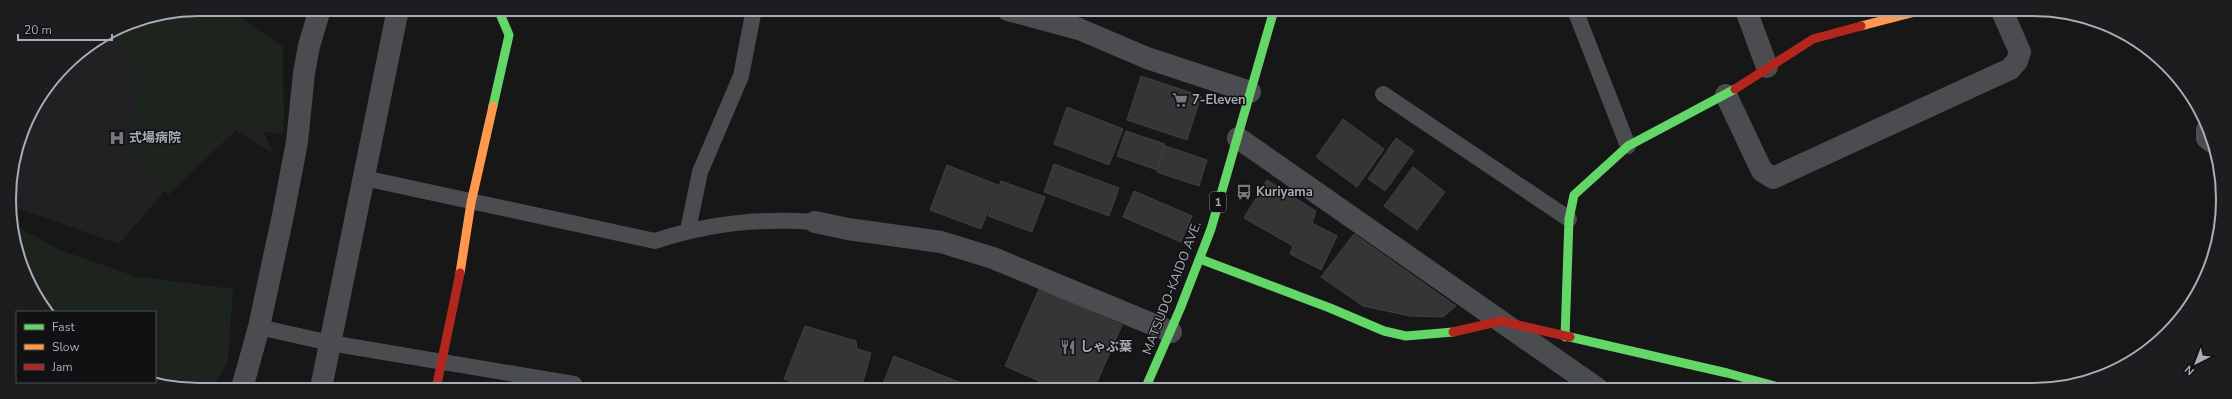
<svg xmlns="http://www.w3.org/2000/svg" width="2232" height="399" font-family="'Nunito Sans','Noto Sans JP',sans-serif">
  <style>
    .built { fill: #212123 }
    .green { fill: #1d241e }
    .building { fill: #353536; stroke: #3f4043 }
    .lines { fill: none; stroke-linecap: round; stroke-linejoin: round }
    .lane { stroke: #4b4c50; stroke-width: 16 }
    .street { stroke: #4b4c50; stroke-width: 22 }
    .fast { stroke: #63d668; stroke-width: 9 }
    .slow { stroke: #ff974d; stroke-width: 9 }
    .jam { stroke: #b3261e; stroke-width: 9 }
    .labels { text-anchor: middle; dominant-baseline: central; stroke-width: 3; stroke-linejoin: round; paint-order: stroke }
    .shield { fill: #111113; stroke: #7b7e86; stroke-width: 1 }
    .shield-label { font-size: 12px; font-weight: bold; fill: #a8adb8 }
    .poi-label { font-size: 13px; font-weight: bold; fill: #a8adb8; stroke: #111113; text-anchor: start }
    .street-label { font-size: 13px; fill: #a8adb8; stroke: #111113 }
    .rim { fill: none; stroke: #a8adb8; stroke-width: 2 }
  </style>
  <rect width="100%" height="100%" fill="#171717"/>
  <path class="built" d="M199 9H216L273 154 224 123 119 244 12 206 9 187 28 119 65 65 127 23Z"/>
  <path class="green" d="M200 9H229L283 47 284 134 236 130 168 195 131 146 138 84 114 32 127 23Z
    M14 225 60 250 134 276 233 289 228 361 212 388H175L155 382V312H49L19 261Z"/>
  <path class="building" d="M1141 76 1201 96 1187 140 1127 120Z
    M1067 107 1123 129 1109 165 1054 144Z
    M1343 119 1384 149 1357 187 1316 157Z
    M1126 131 1165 144 1157 170 1117 156Z
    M1396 138 1414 151 1385 191 1368 179Z
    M1165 146 1207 160 1199 186 1157 172Z
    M1054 164 1119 188 1109 216 1044 192Z
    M947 165 998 185 981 229 930 210Z
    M1413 167 1445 192 1417 230 1384 206Z
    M1267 180 1316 211 1312 223 1337 236 1321 270 1290 254 1293 246 1244 218Z
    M1001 181 1045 197 1032 232 988 216Z
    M1134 191 1192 216 1181 242 1123 217Z
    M1354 234 1456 306 1443 317 1410 316 1363 306 1321 277Z
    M1039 289 1122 325 1094 389H1035L1039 381 1005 366Z
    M805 326 856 341 857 349 871 353 861 389H848L818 381 816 389H812L784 379Z
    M894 356 976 389H881Z"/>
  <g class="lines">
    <path class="lane" d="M1575 10 1628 146
      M1383 94 1569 219
      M364 178 655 241C706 224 762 218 815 222
      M688 230 700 172 741 76 754 9
      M259 327 330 343 574 384"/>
    <path class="street" d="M1008 10 1079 29 1147 58 1250 92
      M1746 10 1767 67
      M1726 95 1762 171 1773 178 2010 69 2017 61 2020 52 2002 11
      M2207 130V138L2212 142
      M1238 138 1598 389
      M815 222 848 229 941 242 993 258 1171 332
      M242 388 259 327 283 215 297 142 304 73 309 46 320 9
      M321 388 398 9"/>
    <path class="fast" d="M493 106 509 35 498 9
      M1200 259 1330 308 1384 331 1406 336 1453 332
      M1565 337 1569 219 1574 195 1628 146 1735 89
      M1570 337 1727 373 1786 389
      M1145 389 1180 309 1211 229 1274 10"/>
    <path class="slow" d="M1861 26 1923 10
      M460 273 471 203 493 106"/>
    <path class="jam" d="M1735 89 1813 39 1861 26
      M1453 332 1501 321 1570 337
      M436 389 460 273"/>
  </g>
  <defs>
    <symbol id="supermarket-bare" viewBox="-9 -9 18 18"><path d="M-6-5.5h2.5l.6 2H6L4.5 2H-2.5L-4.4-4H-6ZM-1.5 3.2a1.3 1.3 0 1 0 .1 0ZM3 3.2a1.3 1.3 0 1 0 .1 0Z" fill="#757880" stroke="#111113" stroke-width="2.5" paint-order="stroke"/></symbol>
    <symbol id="hospital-bare" viewBox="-9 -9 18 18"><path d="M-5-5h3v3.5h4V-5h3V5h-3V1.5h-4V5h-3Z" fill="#757880" stroke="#111113" stroke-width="2.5" paint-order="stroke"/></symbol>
    <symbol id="bus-bare" viewBox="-9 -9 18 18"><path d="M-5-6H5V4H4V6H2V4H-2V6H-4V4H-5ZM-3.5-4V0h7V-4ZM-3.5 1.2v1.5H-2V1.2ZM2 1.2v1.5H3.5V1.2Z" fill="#757880" stroke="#111113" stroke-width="2.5" paint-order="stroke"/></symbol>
    <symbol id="restaurant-bare" viewBox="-9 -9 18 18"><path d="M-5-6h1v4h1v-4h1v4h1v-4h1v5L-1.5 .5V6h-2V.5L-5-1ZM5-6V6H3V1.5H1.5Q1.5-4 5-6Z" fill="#757880" stroke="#111113" stroke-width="2.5" paint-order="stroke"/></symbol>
  </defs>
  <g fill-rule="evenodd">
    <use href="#supermarket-bare" x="1169" y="89" width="22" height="22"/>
    <use href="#hospital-bare" x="106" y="127" width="22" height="22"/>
    <use href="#bus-bare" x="1233" y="181" width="22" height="22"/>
    <use href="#restaurant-bare" x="1057" y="336" width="22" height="22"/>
  </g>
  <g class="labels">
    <rect class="shield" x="1210" y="192" width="16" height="20" rx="3"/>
    <g class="shield-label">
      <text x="1218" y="202">1</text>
    </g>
    <g class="poi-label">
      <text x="1192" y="100">7-Eleven</text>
      <text x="129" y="138">式場病院</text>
      <text x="1256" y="192">Kuriyama</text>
      <text x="1080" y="347">しゃぶ葉</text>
    </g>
    <g class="street-label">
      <text transform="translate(1172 288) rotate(-69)">MATSUDO-KAIDO AVE.</text>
    </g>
  </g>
  <path d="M0 0H2232V399H0ZM199 16H2033A183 183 0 0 1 2216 199V200A183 183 0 0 1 2033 383H199A183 183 0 0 1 16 200V199A183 183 0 0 1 199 16Z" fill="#1d1d20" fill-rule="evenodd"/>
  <path class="rim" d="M199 16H2033A183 183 0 0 1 2216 199V200A183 183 0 0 1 2033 383H199A183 183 0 0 1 16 200V199A183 183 0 0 1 199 16Z"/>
  <rect x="16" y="311" width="140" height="72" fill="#111113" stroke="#4d4f55"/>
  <rect x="24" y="324" width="20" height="6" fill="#63d668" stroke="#4d4f55"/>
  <text x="52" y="331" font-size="12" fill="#a8adb8">Fast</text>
  <rect x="24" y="344" width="20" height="6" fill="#ff974d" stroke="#4d4f55"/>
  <text x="52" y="351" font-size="12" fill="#a8adb8">Slow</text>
  <rect x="24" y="364" width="20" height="6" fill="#b3261e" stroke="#4d4f55"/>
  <text x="52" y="371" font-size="12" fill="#a8adb8">Jam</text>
  <g transform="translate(2196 363) rotate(222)" stroke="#111113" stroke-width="3" paint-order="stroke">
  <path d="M0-3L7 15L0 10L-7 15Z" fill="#a8adb8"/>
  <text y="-6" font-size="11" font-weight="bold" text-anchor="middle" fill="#a8adb8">N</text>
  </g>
  <path d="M18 34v6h94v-6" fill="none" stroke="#a8adb8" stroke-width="2"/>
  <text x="24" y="34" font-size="12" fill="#a8adb8" stroke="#111113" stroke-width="3" paint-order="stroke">20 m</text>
</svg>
